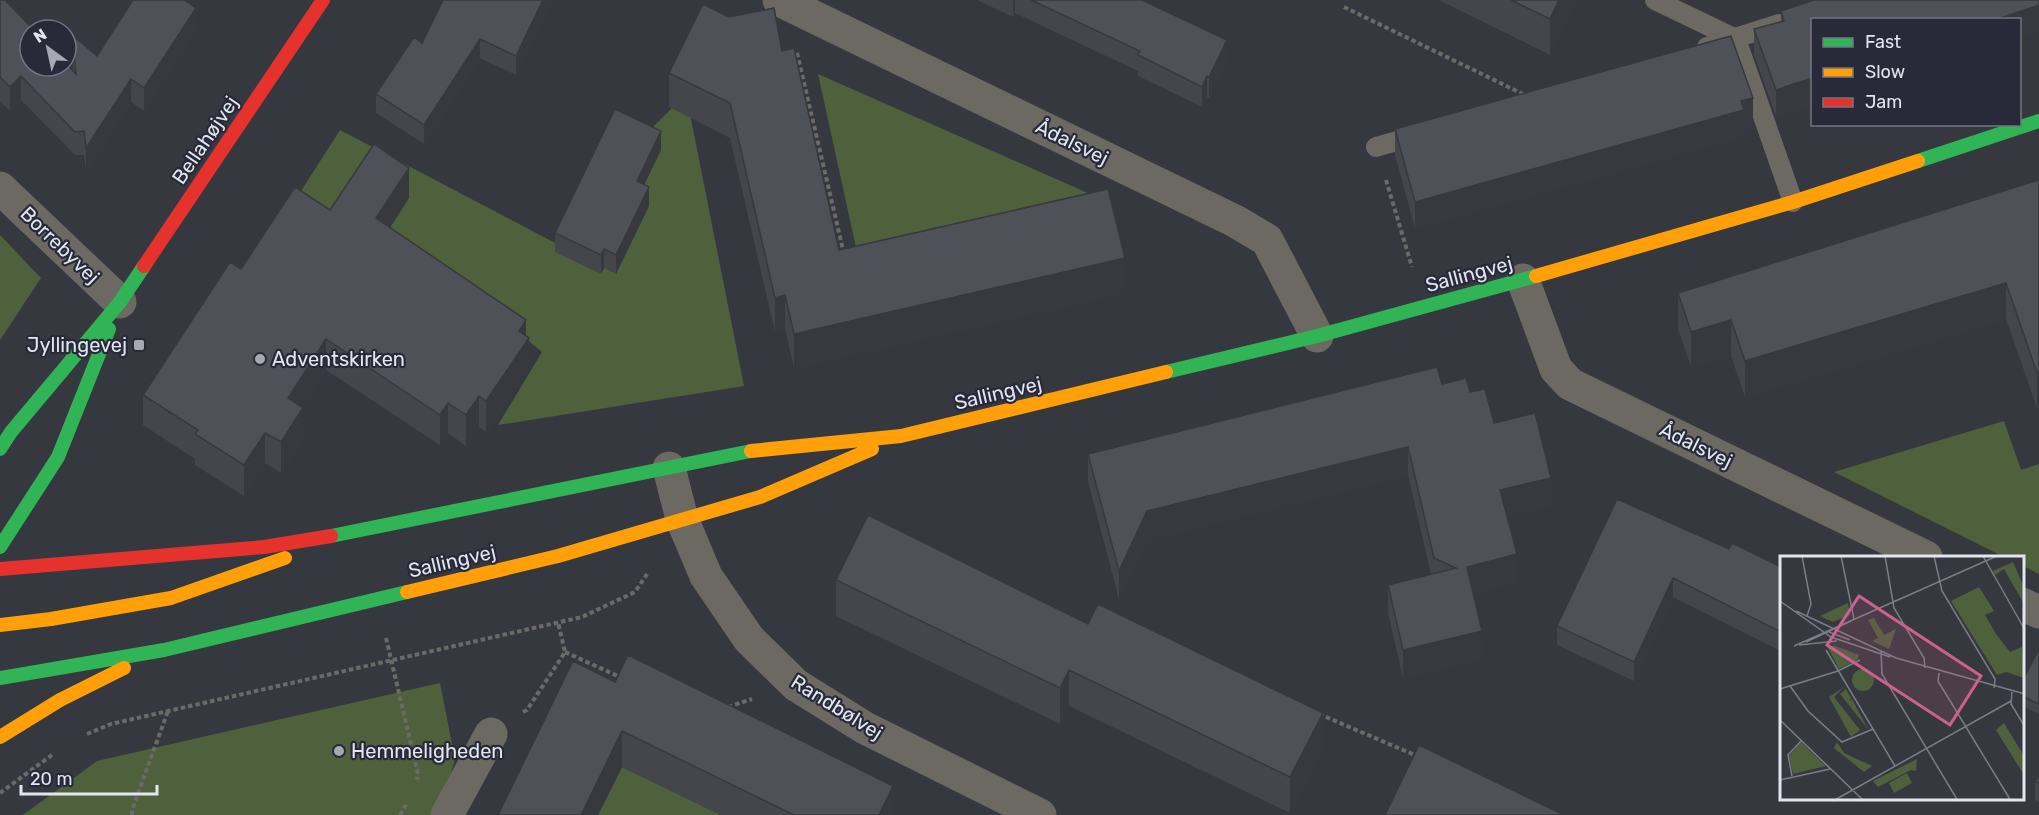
<svg xmlns="http://www.w3.org/2000/svg" width="2039" height="815" font-family="Rubik,sans-serif">
  <style>
    .green { fill: #4f603d }
    .lines { fill: none; stroke-linecap: round; stroke-linejoin: round }
    .path { stroke: #6c6a68; stroke-width: 4; stroke-dasharray: 4.5 3; stroke-linecap: butt }
    .lane { stroke: #6c6962; stroke-width: 20 }
    .street { stroke: #6c6962; stroke-width: 33 }
    .fast { stroke: #30b455; stroke-width: 14 }
    .slow { stroke: #ff9f0a; stroke-width: 14 }
    .jam { stroke: #e5322d; stroke-width: 14 }
    .wall { fill: #44464c }
    .shaded-wall { fill: #37393e }
    .building { fill: #4f5158; stroke: #37393e; stroke-width: 1.5 }
    .poi-dot { fill: #a6a8b2; stroke: #282a3a; stroke-width: 2 }
    .labels { text-anchor: middle; dominant-baseline: central; stroke-width: 4.5; stroke-linejoin: round; paint-order: stroke }
    .street-label { font-size: 20px; fill: #e3e5f0; stroke: #282a3a }
    .poi-label { font-size: 20px; fill: #e3e5f0; stroke: #282a3a; text-anchor: start }
    .inset-road { fill: none; stroke: #7b7d86; stroke-width: 1.5 }
    .view { fill: #ce608f; fill-opacity: 0.15; stroke: #ce608f; stroke-width: 3 }
    .inset-edge { fill: none; stroke: #e3e5f0; stroke-width: 3 }
  </style>
  <rect width="100%" height="100%" fill="#363840"/>
  <path class="green" d="M818 74 1090 194 857 252Z
    M686 94 744 386 498 425 542 352 490 310 292 205 340 130 584 258 628 152Z
    M0 235 41 278 0 340Z
    M2004 421 2021 470 2039 464V574L2023 566 2022 557H2004L1834 472Z
    M440 683 455 759 442 804 434 815H23L97 761Z
    M622 767 721 815H598Z"/>
  <g class="lines">
    <path class="path" d="M1344 7 1527 96
      M797 53 844 254
      M1386 180 1412 267
      M386 638 418 774 417 780
      M565 652 622 678
      M728 707 752 699
      M523 712 527 710 565 652 558 622
      M1319 714 1417 756
      M87 734 111 724 582 617 635 592 647 574
      M0 793 52 755
      M132 815V810L168 711
      M400 815 407 803"/>
    <path class="lane" d="M1655 0 1736 39 1793 202
      M1707 47 1779 24
      M1376 147 1421 134"/>
    <path class="street" d="M779 0 1235 221 1267 240 1317 336
      M0 188 120 302
      M1523 280 1556 369 1570 384 1926 557
      M669 468 682 519 706 576 749 639 796 685 865 728 1040 815
      M2022 604 2039 612
      M447 815 491 734"/>
    <path class="fast" d="M1918 161 2039 121
      M1166 372 1317 336 1536 276
      M0 449 11 432 120 302 144 266
      M331 536 751 451
      M0 547 58 457 109 329
      M0 678 164 650 407 592"/>
    <path class="slow" d="M1536 276 1793 202 1918 161
      M751 451 901 436 1166 372
      M407 592 558 556 760 497 872 449
      M0 625 51 619 171 598 285 558
      M0 737 60 700 124 668"/>
    <path class="jam" d="M144 266 323 0
      M0 569 264 547 331 536"/>
  </g>
  <path class="wall" d="M0 0 73 71 72 59V35L97 56 190 4 196 31 144 111 131 102 86 172 84 155H75L21 100 10 111 0 101Z
    M552 0 516 75 480 58 424 144 376 113V94L422 43Z
    M977 0H1142L1227 61 1209 98 1207 97 1202 107 1138 76V71L1015 13 1013 17Z
    M1439 0H1576L1550 55Z
    M2039 0V31L2019 37 1812 20V104L1776 116 1754 55V29L1781 22V11Z
    M782 51 839 250 1125 292 794 368 785 329 775 332 730 138 669 107V73Z
    M1753 123 1744 126V136L1415 228 1395 155V129Z
    M661 150 644 184 649 206 616 274 604 268 601 274 555 252V233Z
    M2039 180 2037 408 2006 319 1745 397 1731 356 1691 367 1678 329V293Z
    M409 198 390 228 526 337 529 369 486 432 479 427 466 446 448 433 440 445 326 370 302 407 303 438 281 473 265 463 244 496 195 465V459L143 425V395L241 269 330 210Z
    M1442 384 1470 392 1494 423 1551 506 1507 516 1517 582 1473 593 1482 659 1403 678 1388 613V585L1431 574 1408 475 1147 539 1119 599 1088 482V454Z
    M1729 549 1781 567V651L1673 597 1634 681 1557 645V626Z
    M836 580 1323 749 1290 813 1069 706 1060 724 836 616Z
    M2039 649V714L2022 706V682Z
    M615 682 893 815H721L622 767Z
    M2039 774V802L2035 801V782Z"/>
  <path class="shaded-wall" d="M179 0H193L179 21Z
    M543 0H552L516 75V56Z
    M1013 0H1015V13L1013 17Z
    M1559 0H1576L1550 55V19Z
    M2039 5V31L2019 37V20H1994Z
    M196 8V31L144 111V88Z
    M480 39V58L424 144V125Z
    M1227 40V61L1209 98V77Z
    M21 76V100L10 111V87Z
    M1207 76V97L1202 107V87Z
    M1812 78V104L1776 116V90Z
    M131 79V102L86 172V148Z
    M1753 98V123L1744 126V136L1415 228V202Z
    M661 131V150L637 200V181Z
    M409 168V198L376 249V218Z
    M649 187V206L616 274V255Z
    M604 249V268L601 274V255Z
    M1125 258V292L794 368V334Z
    M2006 283V319L1745 397V361Z
    M785 295V329L775 332V298Z
    M526 320V342L529 338V369L486 432V401L519 331Z
    M1731 320V356L1691 367V332Z
    M326 339V370L288 428V398Z
    M2039 372V408H2037V373Z
    M479 396V427L466 446V415Z
    M448 403V433L440 445V415Z
    M303 408V438L281 473V442Z
    M265 433V463L244 496V465Z
    M1408 447V475L1147 539 1119 599V571L1147 511Z
    M1551 478V506L1500 518V490Z
    M1517 554V582L1467 595V567Z
    M1673 578V597L1634 681V662Z
    M1482 631V659L1403 678V650Z
    M1069 670V706L1060 724V688Z
    M1323 713V749L1290 813V777Z
    M622 731V767L598 815H581Z
    M893 786V815H879Z"/>
  <path class="building" d="M0 0H5L34 30H30V66H66V63L76 74 72 35 97 56 133 0H184L196 8 144 88 131 79 86 148 84 131 75 132 21 76 10 87 0 77Z
    M443 0H543L516 56 480 39 424 125 376 94 414 37 422 43Z
    M1031 0H1142L1227 40 1209 77 1207 76 1202 87 1138 55 1140 51Z
    M1511 0H1559L1550 19Z
    M1814 0H2039V5L1994 20H1812V78L1776 90 1754 29 1784 21 1781 11Z
    M703 4 729 17 774 8 782 51 794 48 839 250 1108 189 1125 258 794 334 785 295 775 298 730 103 669 73Z
    M1731 36 1753 98 1741 101 1744 110 1415 202 1395 129Z
    M615 109 661 131 637 181 649 187 616 255 604 249 601 255 555 233Z
    M374 144 409 168 376 218 526 320 519 331 529 338 486 401 479 396 466 415 448 403 440 415 326 339 288 398 303 408 281 442 265 433 244 465 195 434 198 430 143 395 230 262 241 269 295 187 330 210Z
    M2039 180V372L2037 373 2006 283 1745 361 1731 320 1691 332 1678 293Z
    M1437 367 1442 384 1466 378 1470 392 1485 389 1494 423 1535 413 1551 478 1500 490 1517 554 1467 567 1482 631 1403 650 1388 585 1456 568 1434 558 1408 447 1147 511 1119 571 1088 454Z
    M1617 499 1729 549 1732 543 1781 567V632L1673 578 1634 662 1557 626Z
    M868 515 1088 624 1098 604 1323 713 1290 777 1069 670 1060 688 836 580Z
    M2039 649V704L2022 696V682Z
    M628 655 893 786 879 815H794L622 731 581 815H498L573 661 615 682Z
    M1419 745 1564 815H1385Z
    M2039 774V783L2035 782Z"/>
  <g class="poi-dot">
    <rect x="133" y="339" width="12" height="12" rx="3"/>
    <circle cx="260" cy="359" r="6"/>
    <circle cx="339" cy="751" r="6"/>
  </g>
  <g class="labels">
    <g class="street-label">
      <text transform="translate(205 140) rotate(-56)">Bellahøjvej</text>
      <text transform="translate(1072 142) rotate(26)">Ådalsvej</text>
      <text transform="translate(60 245) rotate(44)">Borrebyvej</text>
      <text transform="translate(1469 274) rotate(-15)">Sallingvej</text>
      <text transform="translate(998 393) rotate(-13)">Sallingvej</text>
      <text transform="translate(1696 445) rotate(26)">Ådalsvej</text>
      <text transform="translate(452 561) rotate(-13)">Sallingvej</text>
      <text transform="translate(837 707) rotate(32)">Randbølvej</text>
    </g>
    <g class="poi-label">
      <text x="127" y="345" text-anchor="end">Jyllingevej</text>
      <text x="272" y="359">Adventskirken</text>
      <text x="351" y="751">Hemmeligheden</text>
    </g>
  </g>
  <g transform="translate(1780 556)">
    <rect width="244" height="244" fill="#363840"/>
    <path d="M233 6 244 31V48L224 13 215 19 213 15ZM199 31 214 55 205 59 216 78 230 96 242 91 244 122 226 116 217 119 171 45ZM68 47 70 59 53 66 40 60ZM94 62 104 79 116 73 109 93 92 85 98 82 88 64ZM47 90H55L79 99 77 104 59 113ZM72 124a11 11 0 1 1 22 0a11 11 0 1 1-22 0ZM64 131 54 141 80 174 71 181 49 141ZM66 133 71 142 68 145 72 143 88 173 60 138ZM224 167 244 200V219L216 174ZM21 186 46 210 13 218 9 200ZM57 186 64 197 92 210 84 216 54 192ZM137 203 136 215 131 214 98 231 93 225ZM127 217 132 227 114 237 109 227Z" fill="#4f603d"/>
    <path class="inset-road" d="M22 0 31 48 27 60M61 0 74 63M105 0 114 52 144 102 145 112M154 0 162 35 215 123 214 132M203 0 245 74M0 45 51 81 110 101M16 55 116 102 245 138M49 76 70 84M26 86 71 65M19 89 57 85M14 90 217 0M46 94 115 210M101 95 102 118 178 245M159 117 158 125 231 245M10 130 28 155 62 186 93 173M0 133 58 115 80 104M232 136 231 148 245 171M0 164 84 245M12 220 8 199 21 185M0 224 50 213M53 245 231 145"/>
    <path class="view" d="M79 40 201 120 170 169 47 89Z"/>
    <rect width="244" height="244" class="inset-edge"/>
  </g>
  <rect x="1811" y="18" width="210" height="108" fill="#282a3a" stroke="#737583" stroke-width="1.5"/>
  <rect x="1823" y="38" width="30" height="9" fill="#30b455" stroke="#737583" stroke-width="1.5"/>
  <text x="1865" y="48" font-size="18" fill="#e3e5f0">Fast</text>
  <rect x="1823" y="68" width="30" height="9" fill="#ff9f0a" stroke="#737583" stroke-width="1.5"/>
  <text x="1865" y="78" font-size="18" fill="#e3e5f0">Slow</text>
  <rect x="1823" y="98" width="30" height="9" fill="#e5322d" stroke="#737583" stroke-width="1.5"/>
  <text x="1865" y="108" font-size="18" fill="#e3e5f0">Jam</text>
  <g transform="translate(48 48) rotate(327)"><circle r="28" fill="#282a3a" stroke="#737583" stroke-width="1.5"/>
  <path d="M0-4.5L10 22L0 15L-10 22Z" fill="#a6a8b2"/>
  <text y="-9" font-size="16" font-weight="bold" text-anchor="middle" fill="#e3e5f0">N</text>
  </g>
  <path d="M21 785v9h136v-9" fill="none" stroke="#e3e5f0" stroke-width="3"/>
  <text x="30" y="785" font-size="18" fill="#e3e5f0" stroke="#282a3a" stroke-width="4.5" paint-order="stroke">20 m</text>
</svg>
